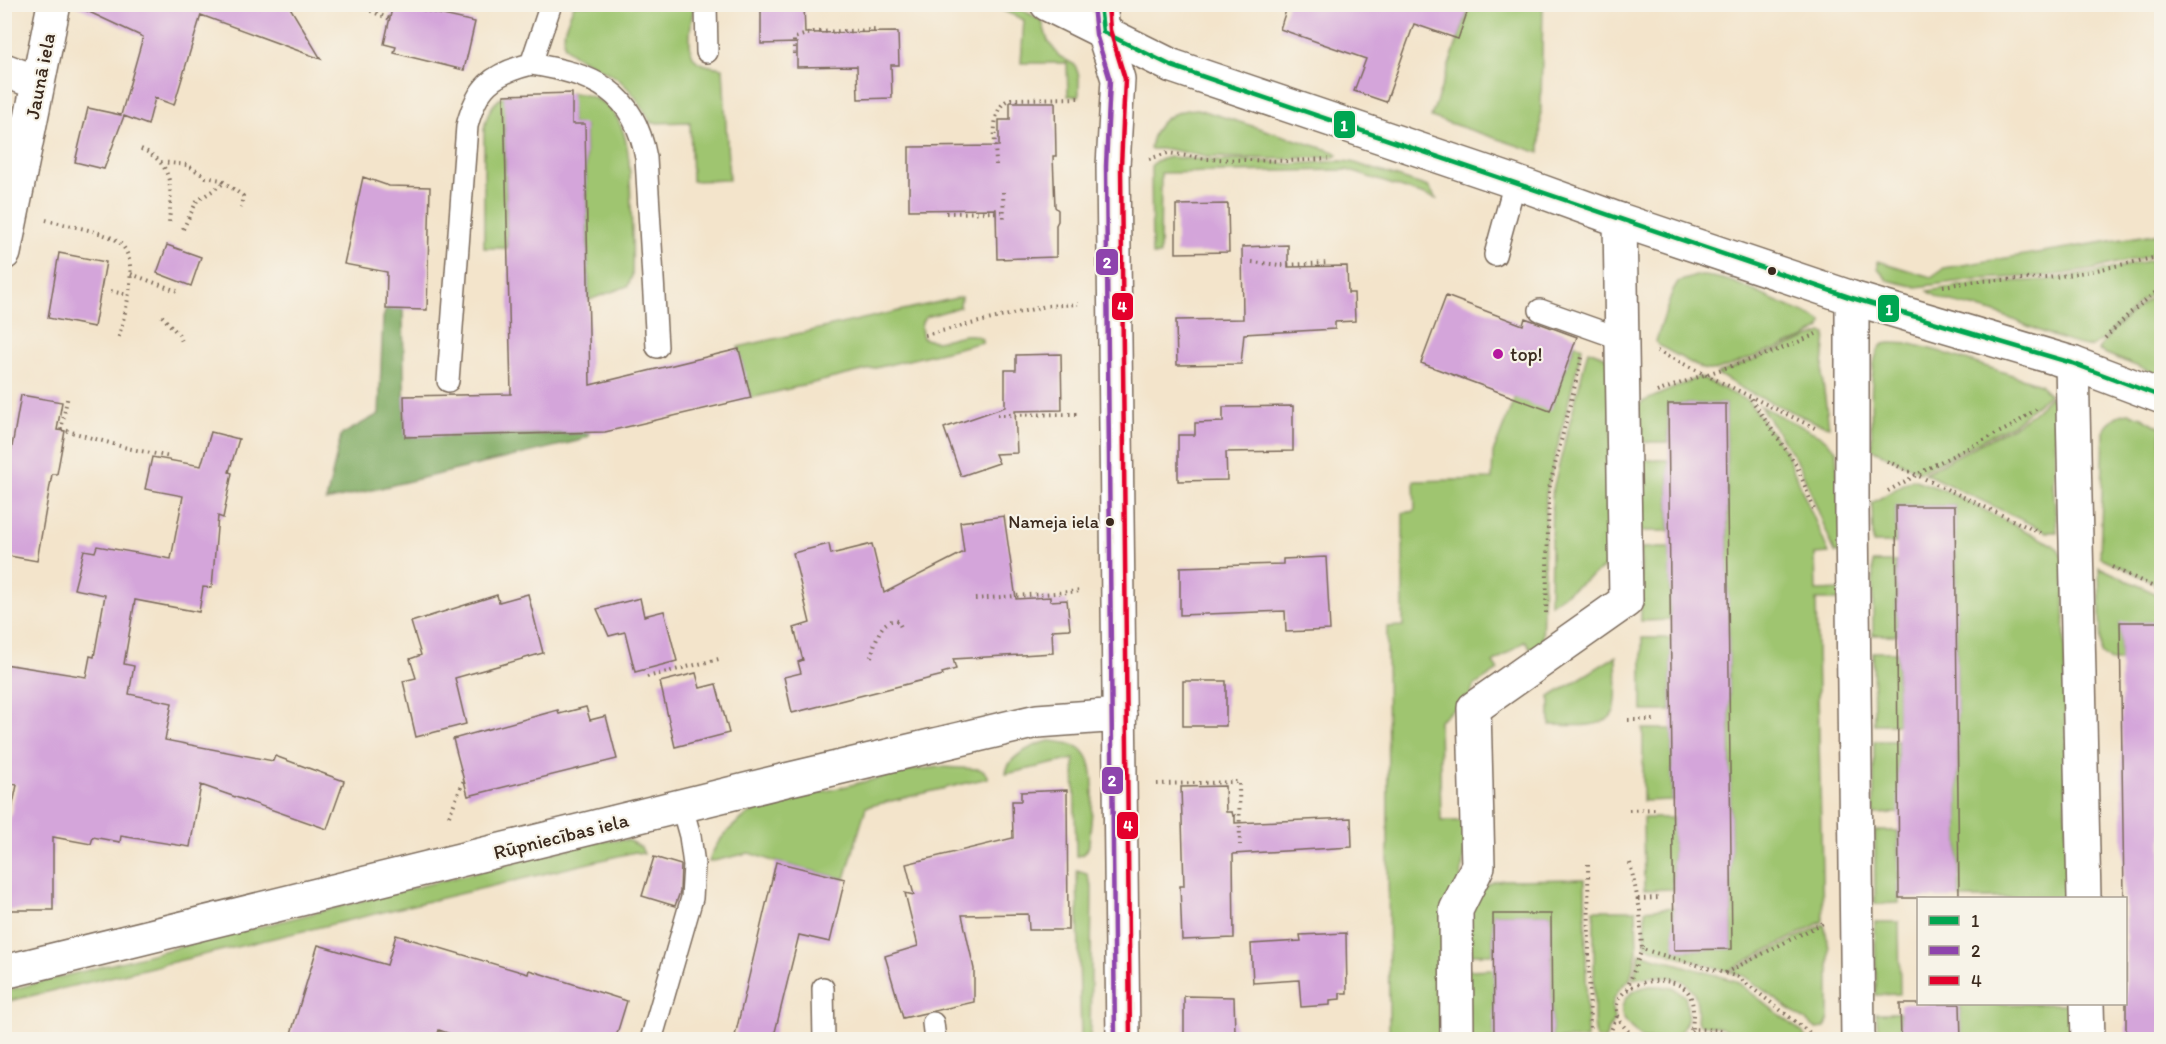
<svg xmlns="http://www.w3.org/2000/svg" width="2166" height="1044" font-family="Itim,sans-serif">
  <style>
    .green { fill: #9fc570; stroke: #6d7847; stroke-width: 1.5 }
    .forest { fill: #7faa62; stroke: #5d6a40; stroke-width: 1.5 }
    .building { fill: #d4a5da }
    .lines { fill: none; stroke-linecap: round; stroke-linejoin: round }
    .service-casing { stroke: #7b6b5b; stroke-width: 24 }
    .minor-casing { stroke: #7b6b5b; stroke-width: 36 }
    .tertiary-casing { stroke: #7b6b5b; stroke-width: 36 }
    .path { stroke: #7b6b5b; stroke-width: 4; stroke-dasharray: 1.5 4.5; stroke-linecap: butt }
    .service { stroke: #fff; stroke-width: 21 }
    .minor { stroke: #fff; stroke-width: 33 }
    .tertiary { stroke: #fff; stroke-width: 33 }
    .bus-1-casing { stroke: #f7f3e8; stroke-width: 9 }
    .bus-2-casing { stroke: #f7f3e8; stroke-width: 9 }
    .bus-3-casing { stroke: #f7f3e8; stroke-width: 9 }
    .bus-1 { stroke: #00a651; stroke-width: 4.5 }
    .bus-2 { stroke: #8e44ad; stroke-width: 4.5 }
    .bus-3 { stroke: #e4002b; stroke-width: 4.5 }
    .bus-dot { fill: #3b2a1e; stroke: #f7f3e8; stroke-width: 2 }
    .poi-dot { fill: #b5179e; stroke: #f7f3e8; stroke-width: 2 }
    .labels { text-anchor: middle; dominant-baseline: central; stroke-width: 4.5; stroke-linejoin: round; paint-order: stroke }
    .bus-label { font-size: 18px; fill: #3b2a1e; stroke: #f7f3e8; text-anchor: end }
    .street-label { font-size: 20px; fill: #3b2a1e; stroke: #f7f3e8 }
    .poi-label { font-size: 20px; fill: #3b2a1e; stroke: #f7f3e8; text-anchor: start }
    .line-badge { stroke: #f7f3e8; stroke-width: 2 }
    .badge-label { font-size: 16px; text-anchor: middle; font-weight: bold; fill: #fff }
  </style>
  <rect width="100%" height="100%" fill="#f7f3e8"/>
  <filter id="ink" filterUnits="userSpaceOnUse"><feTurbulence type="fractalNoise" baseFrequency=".0167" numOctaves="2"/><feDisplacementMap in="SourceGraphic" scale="12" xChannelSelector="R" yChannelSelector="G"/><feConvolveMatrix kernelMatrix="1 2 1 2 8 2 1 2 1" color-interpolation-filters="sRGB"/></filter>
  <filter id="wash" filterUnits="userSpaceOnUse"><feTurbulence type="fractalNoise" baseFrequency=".008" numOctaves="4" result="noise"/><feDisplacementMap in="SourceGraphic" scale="24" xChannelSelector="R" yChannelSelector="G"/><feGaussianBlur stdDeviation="1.35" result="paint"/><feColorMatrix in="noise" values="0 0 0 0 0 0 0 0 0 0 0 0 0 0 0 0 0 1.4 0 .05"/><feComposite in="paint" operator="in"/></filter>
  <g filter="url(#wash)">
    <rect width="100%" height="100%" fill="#f3e4cb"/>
    <path class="green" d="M574 5H694C692 19 683 55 700 63 707 66 716 67 723 68L729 180 692 181 690 122 651 123C642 105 633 91 618 79 606 69 567 56 564 44 561 32 570 16 574 5Z
      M991 5H1014L1042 21 1048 41 1059 56 1075 65 1079 76V96H1068L1067 63H1021L1024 20Z
      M1470 5H1543L1540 153 1431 117Z
      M571 93C634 96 629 161 631 206 632 229 633 252 632 276L628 286 589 300 585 125 572 124Z
      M507 95H511L512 126H505L507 248H484V129C487 114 492 101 507 95Z
      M1198 109 1335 152 1338 155 1334 157 1282 159 1207 157 1168 149H1150C1153 122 1173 109 1198 109Z
      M1170 157 1218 161 1243 160 1292 164 1341 161 1352 162 1419 184 1428 187 1437 199 1347 170 1161 173 1160 255H1152L1151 166 1156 161Z
      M2161 233V254L2112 264 2091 270 2047 276 1977 279 1917 287 1887 280 1878 268V261L1931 277 1944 268Z
      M2161 258V286L2138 304 2101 341 2092 347C2058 342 2023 322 1990 311 1970 305 1945 304 1928 291L1977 283 2046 280 2092 273Z
      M1696 276C1727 275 1753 291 1780 303 1794 309 1807 313 1819 320L1822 322 1821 328 1805 338 1715 371 1702 369 1658 345 1656 341 1673 290 1678 282Z
      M2161 290V376L2099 351C2106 332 2144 302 2161 290Z
      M961 297 960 307 926 317C919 323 921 330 923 338 941 348 964 327 981 338L983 342 751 398 738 347Z
      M1822 333 1826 334 1822 377 1829 426 1817 423 1750 393 1717 374Z
      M1891 343 1911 344 1938 351 2040 384 2049 395 2013 424 1920 472 1872 449C1872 430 1867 356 1882 345 1884 344 1889 343 1891 343Z
      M1575 344 1582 347 1546 494 1542 646 1533 652 1525 641 1493 663 1498 670 1474 686 1469 698 1439 720 1441 821H1468L1441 1039H1389L1387 627 1403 626V513L1415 511 1414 481 1492 479 1493 453 1515 397 1550 410Z
      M1588 350 1604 356 1610 362 1615 560 1550 604 1552 493Z
      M1699 377 1748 401 1785 451 1829 553 1815 554 1816 591 1842 590V600H1816L1823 921 1727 971 1645 946V910L1674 907V950L1732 949 1726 404H1668V442H1642L1639 440V406L1642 402Z
      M2050 397 2054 400 2056 405 2055 469 2053 483 2057 532H2047L1924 473 2014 426 2032 414Z
      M1760 406 1821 436 1836 450 1842 552 1835 553 1800 466Z
      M2129 413 2142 417 2161 428V586L2100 557 2104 431C2110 420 2116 414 2129 413Z
      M1639 460H1669V531H1640Z
      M1912 479 1944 490 2050 543 2058 549 2064 559 2067 898H1959L1955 506H1896V543H1873L1872 503Z
      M1641 548H1670V620L1641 621Z
      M1873 562H1896L1897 635H1873Z
      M2099 567 2161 596V622L2120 623 2121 661H2110L2101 653Z
      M1642 638H1671V711H1642Z
      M1873 652H1897L1898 724H1874Z
      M1616 656C1616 669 1619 702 1613 713 1604 730 1566 725 1550 725V697Z
      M1643 729H1672V800L1643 801Z
      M1049 741C1061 742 1075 743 1084 752 1100 769 1090 823 1089 845 1087 852 1084 856 1076 856L1074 759 1006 774C1007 756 1034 745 1049 741Z
      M1874 741H1898L1899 813 1874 814Z
      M940 767 979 769 984 771 988 778 866 807 845 879 776 862 749 853 709 862C715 838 740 818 761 807L912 770Z
      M1643 818H1673V889L1644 890Z
      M1875 831H1898L1899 903 1875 904Z
      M628 840 641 847 644 854 635 852 5 1002V991L599 841Z
      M1077 871 1087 874 1092 888 1090 1039H1081Z
      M1585 879 1587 1039H1552L1551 914H1493V954H1467V921L1484 887 1493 882 1503 880Z
      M1594 910H1636L1637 952 1630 979 1620 988 1614 999 1612 1008 1614 1019 1605 1039H1596L1594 1023Z
      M1875 922H1899L1900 994 1876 995Z
      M1824 924 1829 948V1018L1825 1028 1817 1029 1744 976 1730 972Z
      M1640 953 1736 981 1803 1033 1806 1039H1737C1727 1028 1717 1025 1702 1025L1697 1021C1702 975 1670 972 1633 979Z
      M1494 969V1039H1468L1467 970Z
      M1650 986C1664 986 1674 986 1685 996 1690 1018 1689 1023 1674 1039H1643C1638 1034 1630 1028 1626 1022 1613 1003 1633 988 1650 986Z
      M1960 1004H2079V1039H1961Z
      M1876 1013H1900L1901 1039H1879Z"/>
    <path class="forest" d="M386 309H403L405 437 589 433V436L578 441 326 501 341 435 379 414 383 318Z"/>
    <g id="blocks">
      <path class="building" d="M72 4H288L321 59 201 15 174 105 155 98 148 125 124 116 104 169 75 162 88 108 121 115 143 37Z
        M393 4 475 22 464 70 394 53 396 47 384 44Z
        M761 4H804L805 33 898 32 899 65H891L892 98 858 99 857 66 797 67V43L761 44Z
        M1288 4H1470L1458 39 1414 24 1386 102 1354 91 1366 59 1280 29Z
        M572 93V124H585L590 385 739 349 751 398 605 432 405 437 404 396 511 394 504 95Z
        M1010 102H1055L1056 156H1053L1055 207 1058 210V221L1056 225V257L997 259 996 209 909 210V147L999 146V120H1010Z
        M363 177 389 186 430 187 427 310 386 309 387 272 344 264Z
        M1228 204 1229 252 1176 253V205Z
        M167 245 201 257 191 286 157 273Z
        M1288 245V267L1347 266 1348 293H1354L1355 321 1335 322V329L1244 334 1241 364 1177 365 1176 320 1243 319 1242 247Z
        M59 253 106 262 94 327 48 318Z
        M1446 296 1523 325 1525 318 1577 337 1550 411 1421 363Z
        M1061 354 1062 410 1015 411 1017 453 995 454 999 463 961 476 944 428 1005 407V370H1016V355Z
        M21 395 62 402 57 430 65 431 57 474H52L37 561 4 555V492Z
        M1668 404H1726L1732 949 1674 950Z
        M1293 406V451L1226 452 1227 480 1178 481V435H1195V423L1223 422V407Z
        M211 432 239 439 229 472 232 473 223 518 218 516 212 588 203 587 199 612 135 600 124 664 134 666 129 694 172 703 165 740 273 761 275 756 344 781 327 829 201 785 190 847 121 836 120 842 93 837 91 844 53 837V910H4V847L17 785 4 782V664L86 677 90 656 94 657 105 595 74 589 84 550 95 552 97 546 171 559 183 496 145 489 152 457 201 466Z
        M1896 506H1955L1959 898H1899Z
        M1004 516 1016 599 1050 597V601L1067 600 1070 629 1052 630 1053 653 953 659 956 669 942 673 943 675 792 713 784 677 801 673 798 662 803 660 794 628 810 623 793 553 829 544 831 554 872 544 884 593 964 552 960 522Z
        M1326 557 1330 630 1286 632 1285 611 1180 615V567L1283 564V559Z
        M528 594 543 653 455 678 466 724 416 737 403 681 416 678 410 659 421 655 411 622 497 595 499 602Z
        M640 598 644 616 664 611 677 661 635 672 625 632 609 636 597 609Z
        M2120 622H2162V1040H2126V898H2124Z
        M696 673 700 688 716 684 729 733 675 747 660 682Z
        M1183 681H1226V726H1183Z
        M586 707 590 720 606 716 617 759 468 796 453 739 558 710 559 714Z
        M1225 786 1226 812H1232L1233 816 1235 815V823L1351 818 1352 847 1233 854 1234 938 1182 940 1180 886H1184L1181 787Z
        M1067 790 1068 930H1029L1028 914 962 915 974 969V1002L903 1018 885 956 918 946 905 893 914 895 906 864 1013 838 1012 801H1021V792Z
        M654 857 681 865 680 892 675 906 642 896Z
        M776 862 845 879 830 942 799 935 773 1040H734Z
        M1493 914H1551L1552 1040H1494Z
        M1346 933 1347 993H1340V999L1330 1000V1005L1301 1007 1299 980 1253 983 1251 944 1301 941 1300 935Z
        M396 935 528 974 529 970 627 1001 615 1040H467L439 1030 436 1040H289L318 945 387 965Z
        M1184 996 1234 997 1235 1033 1224 1034V1040H1184Z
        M1900 1004H1960L1961 1040H1901Z"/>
    </g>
  </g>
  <g filter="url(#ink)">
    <use href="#blocks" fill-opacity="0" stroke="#7b6b5b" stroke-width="1.5"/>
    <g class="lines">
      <defs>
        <path id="service" d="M706 4 707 52
          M531 64C593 74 634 90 646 158L657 347
          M4 126 30 127
          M1495 255 1515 182
          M1540 310 1622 339
          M448 381 467 126C477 87 491 74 531 64L551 4
          M823 988 824 1040
          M933 1023 935 1040
          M651 1040 692 898 694 865 690 836 682 807"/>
        <path id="minor" d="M1100 4 1103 32 1118 79 1113 166 1123 1040
          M4 70 38 83
          M4 253 54 4
          M1852 298V513L1858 1040
          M2072 363 2084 898
          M4 972 786 780 1037 721 1120 715
          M2087 1004 2088 1040
          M1457 1040 1456 910 1478 866 1474 708 1626 601 1620 220"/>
        <path id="tertiary" d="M1047 4 1172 66 1515 182 1620 220 1852 298 2072 363 2162 397"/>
      </defs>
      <use href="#service" class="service-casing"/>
      <use href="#minor" class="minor-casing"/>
      <use href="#tertiary" class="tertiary-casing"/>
      <path class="path" d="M354 4 390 19
        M794 54V38L814 32 878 30
        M141 149C176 164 171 192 169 224
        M1149 159 1168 153 1207 159 1288 161 1328 159
        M161 162 187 165 206 177 221 180 243 196 240 212
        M996 165C996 146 988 106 1011 99L1081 98
        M1003 192 1004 219
        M946 213 1003 212
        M46 220C65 225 97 230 114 239 145 255 124 314 118 340
        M183 229 197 201 224 183
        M1252 262 1280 265 1329 263
        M131 274 177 291
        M1943 286 1978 281 2048 278 2092 271 2162 256
        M111 291 128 295
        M162 316 179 335 183 343
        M925 335 1046 306 1078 304
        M2105 338 2130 313 2162 287
        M1657 351 1817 429
        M1657 392C1710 371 1765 358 1816 334
        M1751 399 1797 466 1815 512
        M997 415 1080 414
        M61 429 127 448 170 457
        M61 430 68 395
        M1887 461 2040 533
        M1888 491 1936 464 2014 425 2036 409
        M2112 567 2162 591
        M975 599 1082 591
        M1546 613 1549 489 1582 357
        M871 657C875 644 880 617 898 621L902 629
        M647 677 719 659
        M1628 720H1657
        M1157 784 1239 782 1240 845
        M1629 810 1658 809
        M4 813 11 814
        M449 816 464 780
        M1630 863 1640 910 1642 949 1738 977 1819 1040
        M1588 864 1590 1040
        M1638 899 1659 898
        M1725 973 1823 923
        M1627 989 1642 949
        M1607 1040 1617 1016
        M1637 1040C1631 1033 1622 1027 1619 1018 1604 983 1670 969 1688 992 1695 1002 1693 1018 1692 1029
        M1683 1040 1692 1029 1722 1030 1730 1040"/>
      <use href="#service" class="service"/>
      <use href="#minor" class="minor"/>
      <use href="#tertiary" class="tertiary"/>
      <defs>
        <path id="bus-1" d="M1100 4 1103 32 1172 66 1852 298 2072 363 2162 397"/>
        <path id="bus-2" d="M1093 5 1096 34 1110 80 1106 166 1115 1040"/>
        <path id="bus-3" d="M1108 4 1110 30 1125 79 1121 166 1130 1040"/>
      </defs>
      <use href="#bus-1" class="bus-1-casing"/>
      <use href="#bus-2" class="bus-2-casing"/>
      <use href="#bus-3" class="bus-3-casing"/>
      <use href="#bus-1" class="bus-1"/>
      <use href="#bus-2" class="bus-2"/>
      <use href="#bus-3" class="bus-3"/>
    </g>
  </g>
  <g class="bus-dot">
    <circle cx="1772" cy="271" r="5"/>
    <circle cx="1110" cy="522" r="5"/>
  </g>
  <circle class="poi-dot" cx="1498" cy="354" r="6"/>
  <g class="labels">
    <g class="bus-label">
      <text x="1099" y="522">Nameja iela</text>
    </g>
    <g class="street-label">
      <text transform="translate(40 76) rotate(-79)">Jaunā iela</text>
      <text transform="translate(561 836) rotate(-14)">Rūpniecības iela</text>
    </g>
    <g class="poi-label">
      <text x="1510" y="354">top!</text>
    </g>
  </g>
  <g class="line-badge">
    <rect x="1333" y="110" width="23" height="29" rx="6" fill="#00a651"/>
    <rect x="1095" y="248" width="24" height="28" rx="6" fill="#8e44ad"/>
    <rect x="1111" y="292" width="23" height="29" rx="6" fill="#e4002b"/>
    <rect x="1877" y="294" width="23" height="29" rx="6" fill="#00a651"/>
    <rect x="1101" y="766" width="23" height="29" rx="6" fill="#8e44ad"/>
    <rect x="1116" y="811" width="23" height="29" rx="6" fill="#e4002b"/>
  </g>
  <g class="badge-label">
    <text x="1344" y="131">1</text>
    <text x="1107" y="268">2</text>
    <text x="1122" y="312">4</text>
    <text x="1889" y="315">1</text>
    <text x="1112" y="786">2</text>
    <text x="1128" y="831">4</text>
  </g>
  <rect width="2166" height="1044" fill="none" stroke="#f7f3e8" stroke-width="24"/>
  <rect x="1917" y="897" width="210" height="108" fill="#f7f3e8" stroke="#aca397" stroke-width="1.5"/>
  <rect x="1929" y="916" width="30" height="9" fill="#00a651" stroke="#aca397" stroke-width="1.5"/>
  <text x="1971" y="927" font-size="18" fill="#3b2a1e">1</text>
  <rect x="1929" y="946" width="30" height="9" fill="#8e44ad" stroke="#aca397" stroke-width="1.5"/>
  <text x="1971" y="957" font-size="18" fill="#3b2a1e">2</text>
  <rect x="1929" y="976" width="30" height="9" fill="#e4002b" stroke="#aca397" stroke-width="1.5"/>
  <text x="1971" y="987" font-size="18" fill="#3b2a1e">4</text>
</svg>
